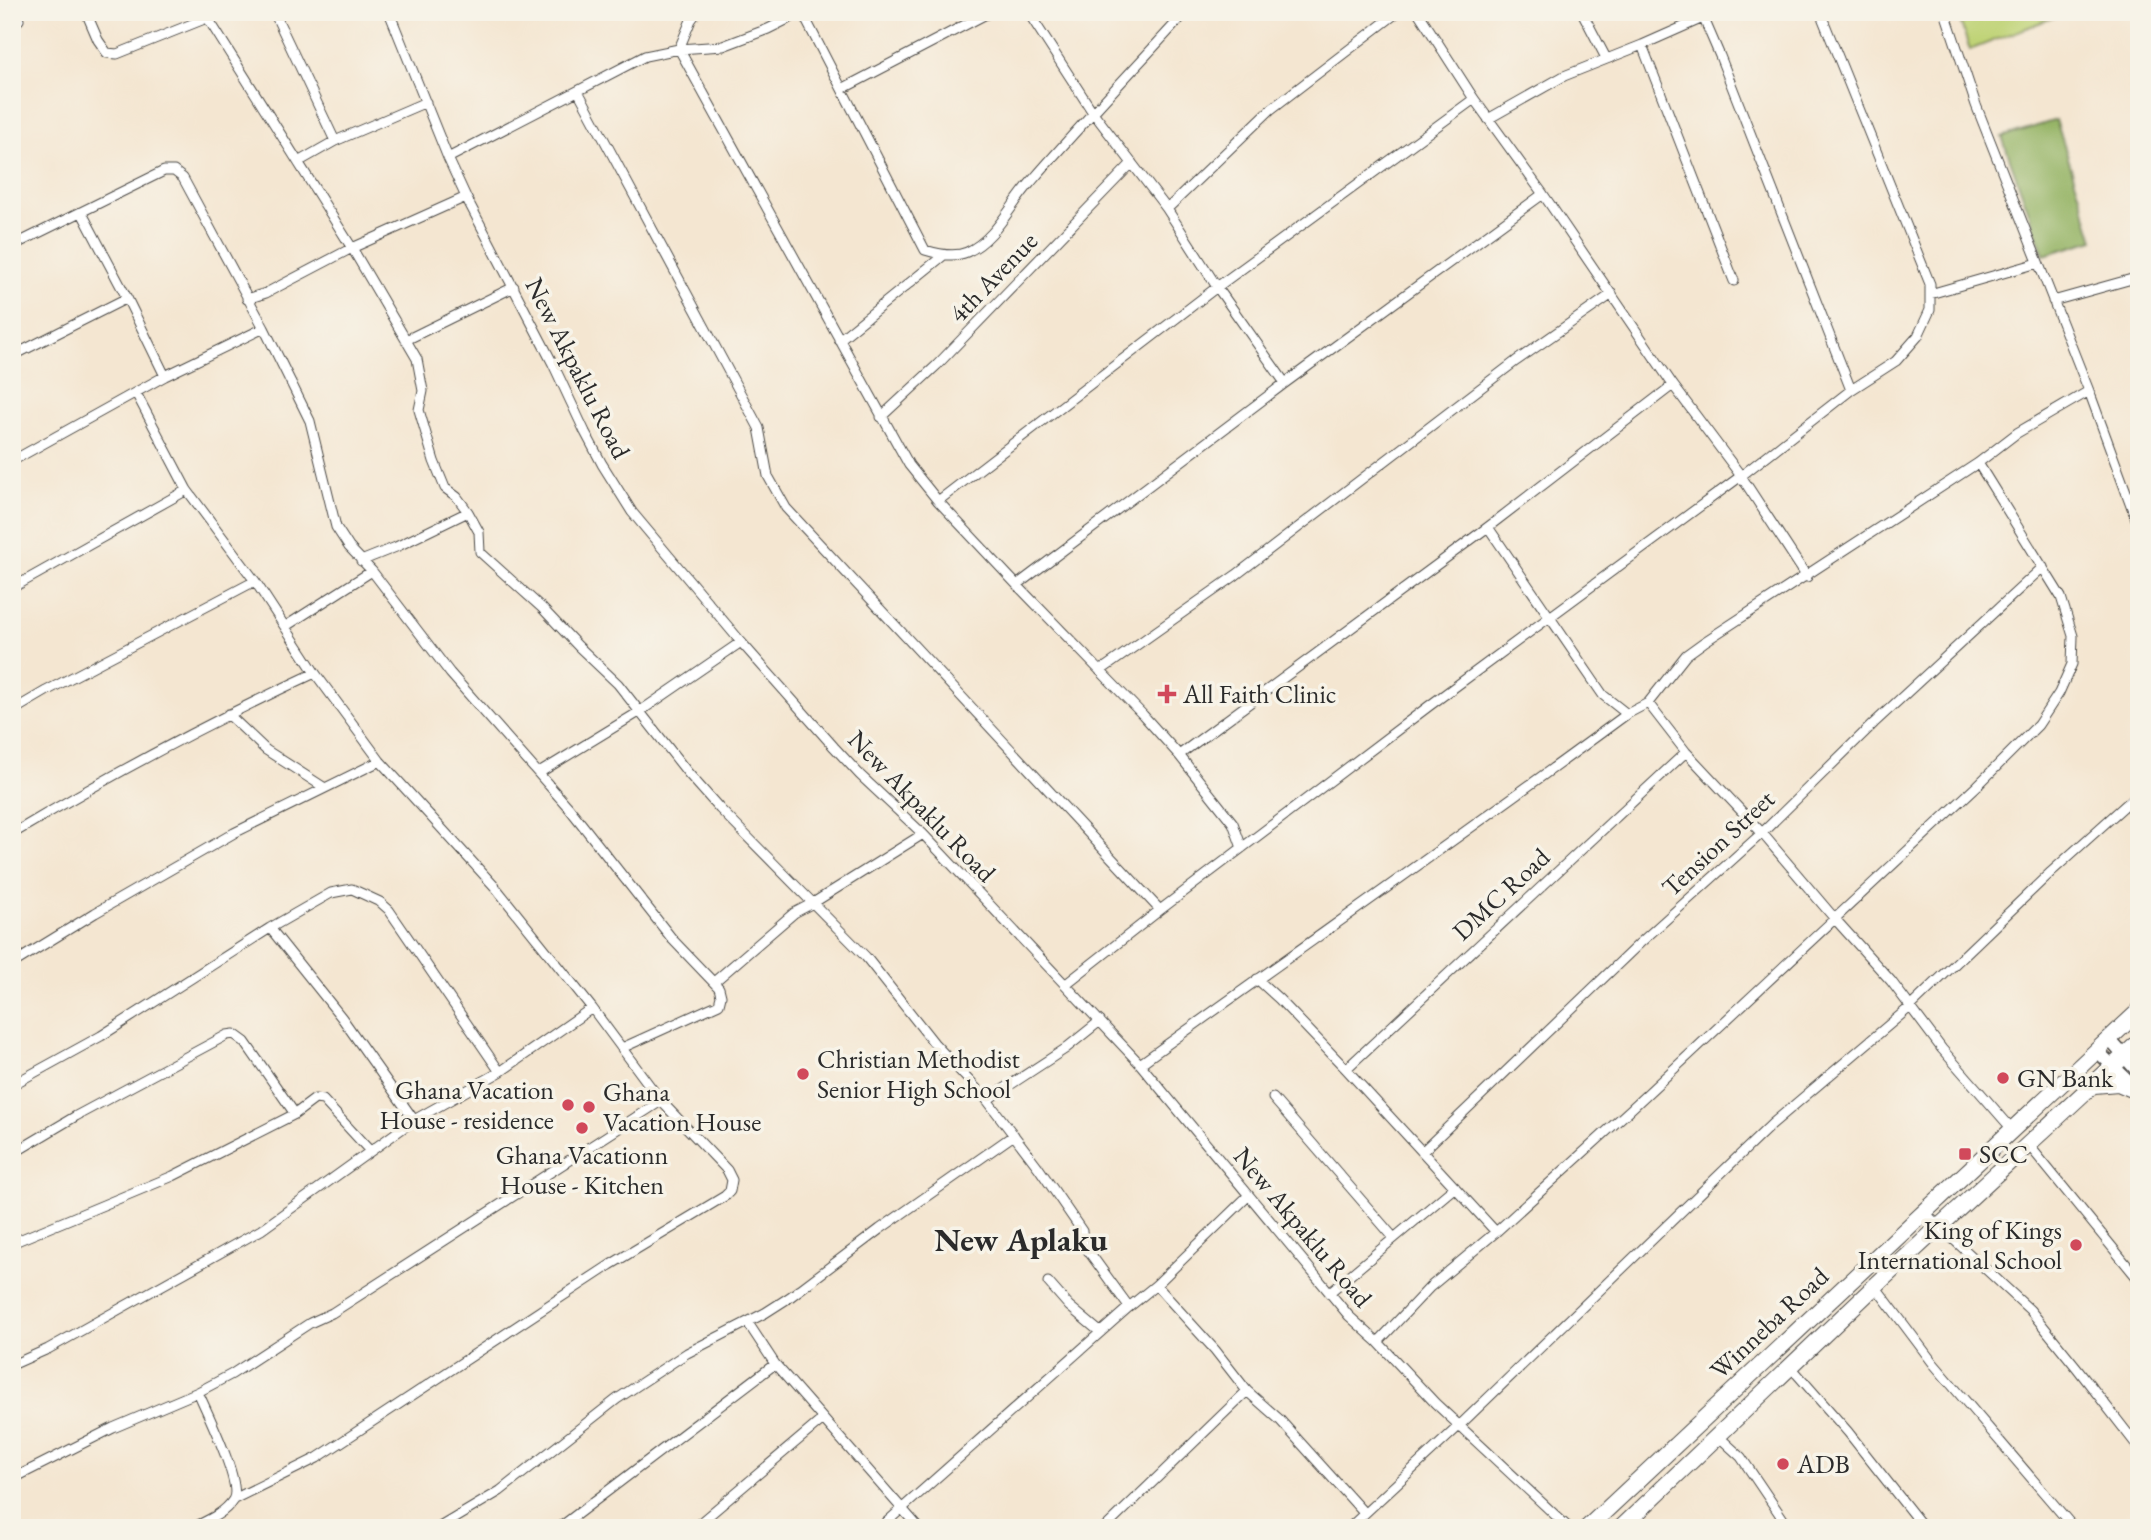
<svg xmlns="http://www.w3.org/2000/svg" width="2151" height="1540" font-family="'EB Garamond',serif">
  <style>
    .green { fill: #bfd376; stroke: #757f50; stroke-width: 2 }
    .forest { fill: #97b567; stroke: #617049; stroke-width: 2 }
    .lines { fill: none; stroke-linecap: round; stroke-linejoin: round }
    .street-casing { stroke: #494744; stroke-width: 11 }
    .secondary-casing { stroke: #494744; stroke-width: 15 }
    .highway-casing { stroke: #494744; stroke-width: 18 }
    .street { stroke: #fff; stroke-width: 9 }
    .secondary { stroke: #fff; stroke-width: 12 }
    .highway { stroke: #fff; stroke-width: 16 }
    .poi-dot { fill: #d1495b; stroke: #f7f3e8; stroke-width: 2.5 }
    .labels { text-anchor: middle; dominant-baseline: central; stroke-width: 7; stroke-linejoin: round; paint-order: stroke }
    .street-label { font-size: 26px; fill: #2b2b2b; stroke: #f7f3e8 }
    .poi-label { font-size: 26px; fill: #2b2b2b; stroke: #f7f3e8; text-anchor: start }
    .district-label { font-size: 33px; font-weight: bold; fill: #2b2b2b; stroke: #f7f3e8 }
  </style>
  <rect width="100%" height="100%" fill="#f7f3e8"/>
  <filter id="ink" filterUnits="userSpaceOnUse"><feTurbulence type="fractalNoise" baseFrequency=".0143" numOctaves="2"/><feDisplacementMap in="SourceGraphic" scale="14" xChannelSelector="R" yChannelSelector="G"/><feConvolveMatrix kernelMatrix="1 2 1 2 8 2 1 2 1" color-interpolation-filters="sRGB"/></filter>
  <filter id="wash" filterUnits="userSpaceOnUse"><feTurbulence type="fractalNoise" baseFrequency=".00686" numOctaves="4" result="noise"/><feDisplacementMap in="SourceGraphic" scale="28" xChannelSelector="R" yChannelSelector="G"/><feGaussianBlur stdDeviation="1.57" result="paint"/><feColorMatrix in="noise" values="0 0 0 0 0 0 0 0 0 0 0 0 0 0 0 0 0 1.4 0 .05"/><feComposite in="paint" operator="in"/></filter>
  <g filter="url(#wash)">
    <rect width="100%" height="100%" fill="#f4e6d1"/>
    <path class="green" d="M1957 12H2067L1970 50Z"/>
    <path class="forest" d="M2056 120 2094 240 2044 255 2002 137Z"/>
  </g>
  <g filter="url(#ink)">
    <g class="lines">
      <defs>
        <path id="street" d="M16 12 19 20
          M86 12 98 40 107 53 117 54 207 18
          M204 12 352 248 417 359 423 391 419 410 434 461 445 488 457 497 468 512 479 532 480 552 542 608 578 646 618 684 688 773 720 809 866 957 934 1043 987 1100 1038 1167 1082 1231 1084 1245 1129 1307
          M274 12 335 141
          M389 12 448 158 466 197 553 364 585 432 602 464 632 512 741 642 834 747 860 775 923 834 1140 1064 1349 1316 1378 1342 1435 1403 1569 1528
          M1028 12 1092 111 1167 209 1217 287 1285 383
          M1418 12 1474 99 1543 194 1673 385 1741 476 1807 577
          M1582 12 1606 58
          M1701 12 1720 56 1851 390
          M1945 12 1976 105 2089 391 2139 527
          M1642 45 1734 281
          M679 49 909 465 938 501 1017 585 1143 715 1179 755 1233 823 1242 848
          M679 49 691 20 697 12
          M842 89 990 12
          M578 91 759 428 768 476 786 508 1160 910
          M1488 119 1564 76 1642 45 1703 18 1724 12
          M448 158 645 56 679 49 723 46 768 29 802 12 925 250C938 254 954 258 967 252 996 239 1010 205 1031 182 1081 124 1134 69 1186 12
          M298 162 335 141 426 102
          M1167 209 1270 110 1398 12
          M82 213 127 298 165 376
          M12 246 164 171H174L183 178 264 328 310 421 336 527 349 547 372 571 450 673 569 808 673 940 719 988 721 996 719 1004 622 1048
          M1930 294 2038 263
          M247 299 266 293 352 248 466 197
          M2053 301 2139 277
          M406 340 514 287
          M839 340 944 255
          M12 356 127 298
          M136 393 187 490 255 581 315 673 380 761 496 888 592 1008 661 1101 727 1170 732 1180 730 1191 725 1196 610 1265 317 1458 234 1499
          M881 417 937 365 1132 163
          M12 461 165 376 264 328
          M938 501 1217 287 1474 99
          M1488 527 1603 695 1627 714
          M361 561 396 547 468 512
          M1017 585 1285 383 1543 194
          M12 588 187 490
          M286 626 372 571
          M1100 671 1236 575 1516 361 1612 294
          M1648 703 1686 752 1762 833 1835 919 1891 981 1942 1049 2012 1129
          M12 711 46 691 255 581
          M228 714 266 750 325 788
          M1179 755 1488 527 1673 385
          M539 773 639 712 741 642
          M12 834C111 775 211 721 315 673
          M270 928 342 1018 414 1120
          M12 964 95 913 234 833 380 761
          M1257 979 1279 999 1346 1069 1496 1232
          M714 982 794 913 813 903 923 834
          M1066 984 1160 910 1429 706 1741 476 1851 390 1896 361 1918 336 1930 310V284L1820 12
          M1140 1064C1302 947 1466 833 1627 714L1648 703 1686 655 1704 642 1978 463 2017 433 2089 391
          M1346 1069 1686 752
          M12 1085 101 1036 270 928 331 893 352 889 380 902 389 910 500 1072
          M1273 1098 1394 1238
          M987 1100 1065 1049 1100 1021
          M295 1114 315 1099 323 1100 370 1151
          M2028 1144 2139 1280
          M1422 1152 1640 943 1762 833 1874 723 2043 567
          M12 1154 76 1116 227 1035 234 1034 245 1042 295 1114 173 1176 12 1243
          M1925 1213 2030 1310 2077 1368 2139 1448
          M1048 1282 1069 1306 1100 1332
          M1156 1285 1215 1350 1247 1391 1280 1420 1364 1513
          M1875 1286 1933 1363 2074 1528
          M1330 1292 1455 1187
          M748 1323 775 1364 919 1528
          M1378 1342 1430 1287 1496 1232 1631 1109 1978 785 2038 725 2059 693 2072 664 2073 636 2061 597 1978 463
          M12 1365 48 1349 261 1230 414 1120 500 1072 592 1008
          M1790 1366 1848 1432 1924 1528
          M1717 1435 1741 1457 1789 1528
          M12 1479 113 1428 198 1392 232 1374 310 1323 332 1313 661 1101
          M1634 1515 1644 1528
          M192 1528C206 1521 224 1514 233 1500 243 1485 206 1410 198 1392
          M438 1528 500 1491 617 1399 687 1353 765 1313 790 1297 880 1229 1014 1135
          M559 1528 775 1364
          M694 1528 823 1419
          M880 1528 1129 1307 1156 1285 1248 1196
          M1105 1528 1247 1391
          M1349 1528 1460 1425 1772 1124 1910 1007 2051 872 2139 793"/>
        <path id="secondary" d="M2109 1039 2139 1073
          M2096 1050 2137 1089"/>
        <path id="highway" d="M2094 1085 2118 1083 2139 1092
          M1587 1528 2139 1011
          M1621 1528 1875 1286 2139 1042"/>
      </defs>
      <use href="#street" class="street-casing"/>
      <use href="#secondary" class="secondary-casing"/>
      <use href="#highway" class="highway-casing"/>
      <use href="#street" class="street"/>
      <use href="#secondary" class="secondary"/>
      <use href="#highway" class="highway"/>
    </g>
  </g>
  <g class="poi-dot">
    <path d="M1163.5 683.5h7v7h7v7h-7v7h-7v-7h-7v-7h7z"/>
    <circle cx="803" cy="1074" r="7"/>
    <circle cx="2003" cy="1078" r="7"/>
    <circle cx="568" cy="1105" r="7"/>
    <circle cx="589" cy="1107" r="7"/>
    <circle cx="582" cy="1128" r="7"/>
    <rect x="1958" y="1147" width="14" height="14" rx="3.5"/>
    <circle cx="2076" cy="1245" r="7"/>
    <circle cx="1783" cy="1464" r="7"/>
  </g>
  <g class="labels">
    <g class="street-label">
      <text transform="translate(993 277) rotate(-46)">4th Avenue</text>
      <text transform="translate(578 368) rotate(63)">New Akpaklu Road</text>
      <text transform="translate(922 806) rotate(46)">New Akpaklu Road</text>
      <text transform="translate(1718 843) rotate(-43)">Tension Street</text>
      <text transform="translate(1501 894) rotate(-43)">DMC Road</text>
      <text transform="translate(1303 1227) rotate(50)">New Akpaklu Road</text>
      <text transform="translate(1769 1323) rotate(-43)">Winneba Road</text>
    </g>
    <g class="poi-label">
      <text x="1183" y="694">All Faith Clinic</text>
      <text x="817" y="1059">Christian Methodist<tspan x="817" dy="30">Senior High School</tspan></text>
      <text x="2017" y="1078">GN Bank</text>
      <text x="554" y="1090" text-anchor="end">Ghana Vacation<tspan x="554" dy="30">House - residence</tspan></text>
      <text x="603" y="1092">Ghana<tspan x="603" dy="30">Vacation House</tspan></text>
      <text x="1979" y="1154">SCC</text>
      <text x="582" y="1155" text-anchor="middle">Ghana Vacationn<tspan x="582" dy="30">House - Kitchen</tspan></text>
      <text x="2062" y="1230" text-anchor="end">King of Kings<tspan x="2062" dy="30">International School</tspan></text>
      <text x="1797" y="1464">ADB</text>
    </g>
    <g class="district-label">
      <text x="1021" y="1239">New Aplaku</text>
    </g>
  </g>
  <rect width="2151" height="1540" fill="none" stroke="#f7f3e8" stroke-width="42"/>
</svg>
